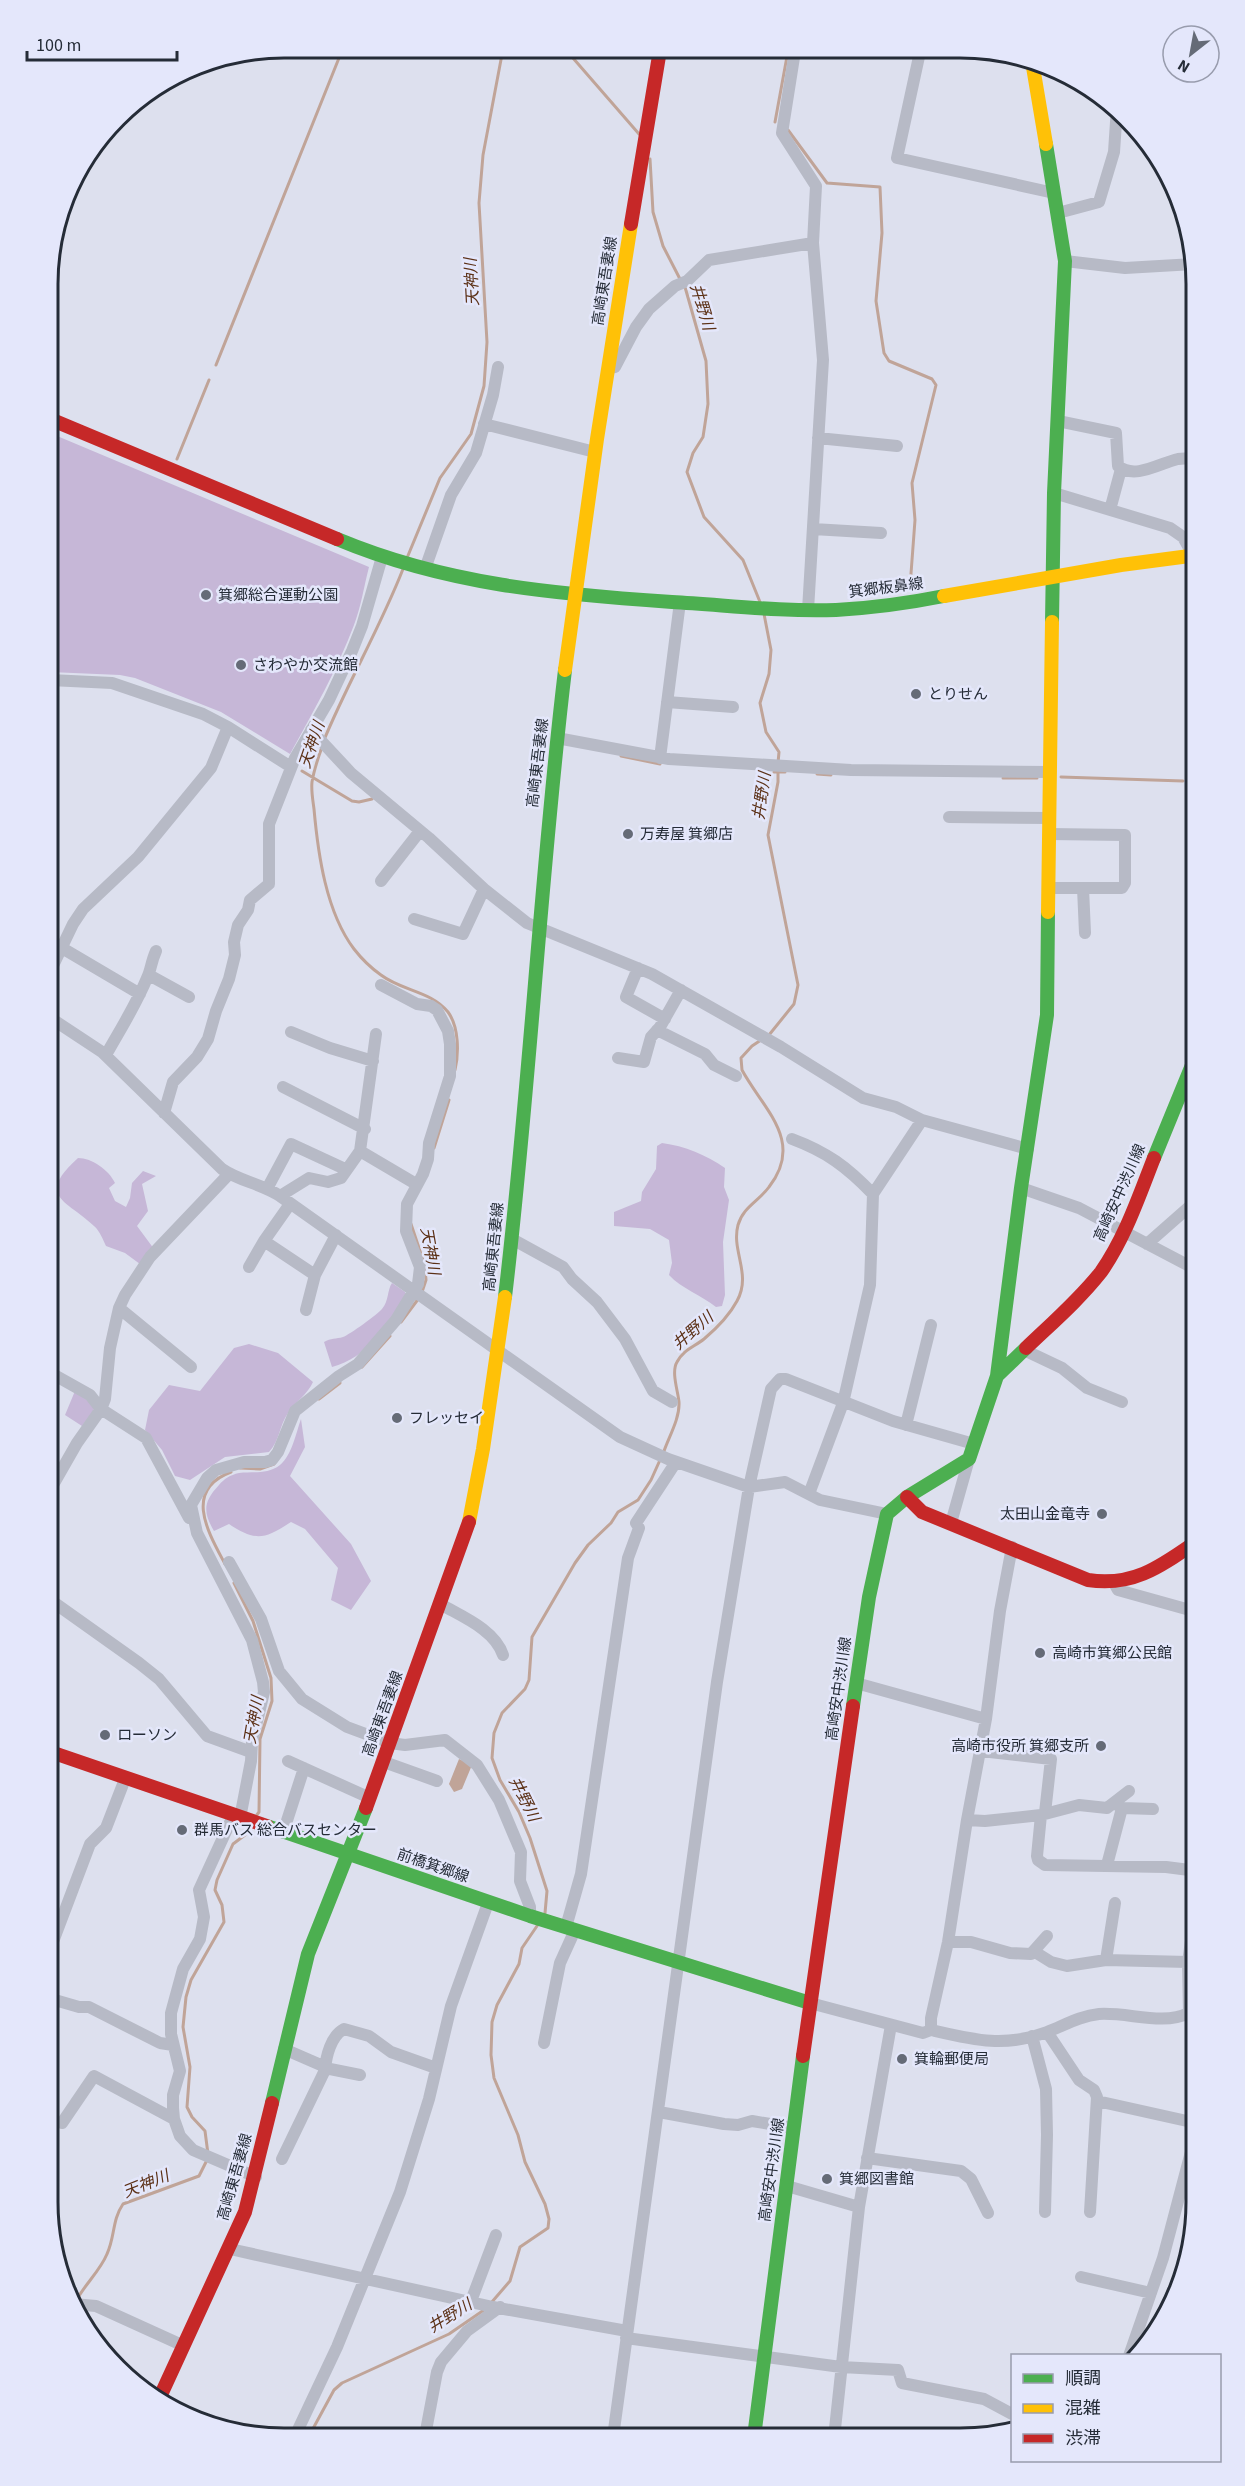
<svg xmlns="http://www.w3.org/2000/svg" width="1245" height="2486" font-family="'Source Sans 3','Noto Sans JP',sans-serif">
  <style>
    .green { fill: #c6b7d7 }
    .water { fill: #c0a498 }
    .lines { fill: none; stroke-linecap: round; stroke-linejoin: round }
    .stream { stroke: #c0a498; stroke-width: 3 }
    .street { stroke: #b7bac6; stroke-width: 12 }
    .fast { stroke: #4caf50; stroke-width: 14 }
    .slow { stroke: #ffc107; stroke-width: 14 }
    .jam { stroke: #c62828; stroke-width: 14 }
    .poi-dot { fill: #656b77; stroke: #e4e7fb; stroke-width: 2 }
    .labels { text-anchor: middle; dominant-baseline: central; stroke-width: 5; stroke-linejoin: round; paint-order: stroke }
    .street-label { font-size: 15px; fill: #252c37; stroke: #e4e7fb }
    .poi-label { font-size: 15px; fill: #252c37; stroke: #e4e7fb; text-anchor: start }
    .water-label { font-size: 16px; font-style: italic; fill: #5c3117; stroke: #e4e7fb }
    .rim { fill: none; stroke: #252c37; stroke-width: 3 }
  </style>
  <rect width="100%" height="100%" fill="#dde0ee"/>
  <path class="green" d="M50 433 369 567C364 586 361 607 354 625 337 670 313 712 290 754L221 712 135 678 120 675 50 672Z
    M662 1143C685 1146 706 1155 725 1168L724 1187 729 1200 723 1242 725 1295 722 1306 716 1307C701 1295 682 1289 669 1275L672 1263 669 1240 650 1229 614 1226V1212L641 1201 642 1192 656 1169 657 1146Z
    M78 1158C92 1158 109 1170 115 1183L109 1188 115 1201 126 1207 130 1198 132 1183 143 1171 156 1176 142 1184 148 1211 137 1226 157 1253 144 1267 125 1253 106 1246C103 1240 100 1231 94 1226 67 1200 35 1197 78 1158Z
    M392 1283 405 1292 406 1295C389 1325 367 1358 332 1367L324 1342C331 1338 336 1339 343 1337 349 1335 378 1314 382 1309 389 1301 387 1290 392 1283Z
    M249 1344 278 1353 313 1382C308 1394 295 1402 288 1413 279 1426 280 1440 269 1452L225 1457 190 1480 175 1476 162 1450 145 1430 149 1410 169 1385 200 1391 234 1348Z
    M75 1391 88 1397 96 1408 82 1426 65 1415Z
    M301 1419 305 1447 290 1476 351 1544 371 1581 351 1610 331 1600 338 1568 305 1529 291 1522C265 1539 256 1542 229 1524L214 1531C203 1512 203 1502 219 1485 224 1479 230 1475 239 1473 253 1471 267 1475 280 1465 292 1455 296 1433 301 1419Z"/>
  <path class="water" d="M459 1759 472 1765 462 1789 454 1792 449 1784Z"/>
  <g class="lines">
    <path class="stream" d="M566 50 639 134
      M775 122 788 51
      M788 130 827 183 880 187 882 233 876 301 884 353 889 361 932 379 936 385 912 483 915 520 910 587
      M650 159 653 212 663 246 681 281
      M685 287 706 361 708 404 703 437 693 453 687 472 704 517 743 560 760 602
      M216 365 343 48
      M177 459 209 380
      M407 558 440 478 471 434 484 386 487 342 479 203 483 155 503 49
      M764 614 771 650 769 674 760 703 766 732 779 752 778 763
      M324 740C348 682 380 628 403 569
      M322 747C318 758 314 770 312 782 311 791 313 801 314 809 318 854 326 912 354 949 361 958 371 968 381 975 402 991 431 991 448 1012 459 1027 459 1053 455 1070
      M621 756 660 764
      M302 771 352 801 359 802 372 799
      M774 772H785
      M817 774 831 775
      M1061 777 1183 781
      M1003 778H1037
      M769 1035 794 1004 798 985 768 835 778 782V770
      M434 1148 449 1100
      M411 1224 423 1260
      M422 1292 426 1280 425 1267
      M401 1322 419 1298
      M362 1367 390 1336
      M319 1399 340 1383
      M663 1454C668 1438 680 1419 679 1402 678 1391 671 1372 677 1362 683 1350 694 1347 704 1339 717 1328 729 1316 737 1301 752 1274 731 1251 738 1225 743 1207 759 1201 769 1187 805 1141 763 1109 742 1070L741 1058 752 1046 761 1040
      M240 1468 260 1469 274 1464
      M225 1564C208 1532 183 1490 231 1472
      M234 1583 253 1621 271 1678 272 1701 260 1739 259 1812 256 1816
      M545 1913 547 1891 530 1838 519 1812 500 1780 492 1758 494 1733 502 1713 525 1689 529 1680 532 1637 575 1563 588 1545 611 1523 618 1512 638 1500 651 1480 660 1460
      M208 2154 205 2131 192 2117 187 2107 190 2067 183 2027 186 1997 191 1980 224 1922 222 1905 215 1890 217 1880 233 1844 245 1835 250 1827
      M76 2301C85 2284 100 2271 107 2254 115 2237 112 2220 123 2204L199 2176 207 2160
      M491 2303 510 2281 520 2247 548 2228 549 2219 545 2204 525 2162 518 2135 494 2078 491 2055 492 2022 497 2005 519 1964 522 1948 537 1926
      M309 2436 334 2390 342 2383 449 2334 484 2310"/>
    <path class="street" d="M795 51 782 133 816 186 813 243 823 360 808 610
      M920 52 897 158 1054 193
      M1058 213 1099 202 1114 152 1117 107
      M1065 261 1125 268 1194 264
      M608 368 615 367 636 327 649 309 675 286 687 281 709 260 813 243
      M1058 421 1116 433 1118 466C1135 480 1160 463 1178 459 1184 458 1191 459 1197 459
      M484 424 595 452
      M818 438 897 446
      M1054 493 1170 528 1183 537 1193 555
      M1110 510 1121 469
      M813 529 881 533
      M425 569 451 495 476 453 493 395 498 367
      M50 680 112 683 203 714 228 727 291 767
      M667 702 733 707
      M311 730 351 773 429 838 484 889 527 923 652 974 781 1047 863 1098 896 1107 922 1120 1028 1149
      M557 738 669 759 851 770 1049 772
      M660 758 680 602
      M949 817 1049 818
      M381 881 420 831
      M1049 888H1122L1125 883V835L1049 834
      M1083 888 1085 933
      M414 919 463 934 484 889
      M62 948 140 994
      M638 968 626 997 665 1019
      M49 974 73 924 83 909 138 857 211 768 228 727
      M149 975 189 997
      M49 1017 102 1052 222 1169C239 1181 262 1184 280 1196L620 1437 668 1459 749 1487 785 1482 820 1500 887 1514
      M657 1030 705 1054 714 1065 736 1076
      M291 1032 330 1048 373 1061
      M106 1055C120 1030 136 1005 147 978 151 970 151 962 156 951
      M618 1058 644 1062 651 1037 660 1027 681 990
      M283 1087 365 1129
      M164 1113 173 1082 197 1057 208 1039 216 1011 229 979 235 955 234 942 238 925 248 910 250 900 269 884V824L295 758 329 700 352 651 362 626 382 557
      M792 1139C827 1152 847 1167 873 1194L870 1285 843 1403 809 1494
      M360 1151 416 1184
      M268 1187 291 1144 345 1169
      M1021 1188 1079 1208 1197 1270
      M873 1194 922 1120
      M280 1196 309 1178 328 1182 341 1178 360 1151 376 1034
      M512 1239 563 1267 572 1279 597 1302 625 1339 653 1391 672 1402
      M264 1241 315 1275
      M1147 1244 1197 1200
      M249 1267 264 1241 290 1204
      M119 1308 191 1367
      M306 1310 315 1275 336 1235
      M1024 1350 1062 1368 1087 1388 1122 1402
      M49 1372 90 1395 101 1409 146 1438 189 1518
      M906 1425 931 1325
      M49 1492 77 1443 101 1409 105 1399 110 1348 119 1308 125 1295 150 1257 229 1174
      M951 1523 969 1459
      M229 1562 261 1619 279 1671 302 1699 347 1727 390 1743 405 1745 445 1740 477 1765 499 1800 521 1852 520 1881 530 1907V1916
      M1114 1583 1118 1590 1197 1612
      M49 1599 139 1663 159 1679 207 1736 251 1752
      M442 1605C463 1617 495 1630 503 1655
      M856 1683 986 1719
      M981 1751 1051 1759 1045 1813
      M288 1761 370 1798
      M384 1762 437 1781
      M1116 1804 1122 1808 1153 1809
      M1041 1815 1037 1856 1038 1860 1045 1865 1166 1867 1197 1871
      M233 1816 199 1890 204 1917 200 1939 183 1969 171 2013V2034L180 2071 173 2095V2108L174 2119 180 2136 193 2150 256 2177
      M240 1818 251 1761 252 1742 264 1692 263 1682 252 1640 197 1533 191 1505 207 1478 216 1470 244 1462H265L272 1460 278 1452 295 1411 339 1376 358 1364 396 1320 418 1284 420 1267 406 1231 407 1204 423 1174 428 1159 429 1143 450 1076V1044L448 1031 437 1010 431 1006 417 1004 381 985
      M967 1820 985 1821 1041 1815 1079 1805 1107 1808 1129 1791
      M283 1833 304 1768
      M1107 1865 1122 1808
      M566 1927 581 1874 628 1558 639 1528 636 1523 676 1462
      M948 1942H971L1010 1953 1031 1954 1047 1936
      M1035 1952 1051 1962 1067 1966 1106 1960 1188 1962
      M48 1955 90 1844 106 1828 125 1779
      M1106 1960 1115 1903
      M48 1998 79 2007H89L160 2043 173 2045
      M810 2003 923 2033 931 2030V2018L948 1942 967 1820 986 1719 1000 1611 1012 1547
      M1197 2021 1189 2013 1188 1962 1197 1899
      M931 2030C974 2040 1005 2048 1047 2032 1065 2025 1080 2016 1099 2014 1129 2012 1162 2026 1189 2013
      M1047 2032 1079 2080 1094 2090 1097 2097 1090 2212
      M1032 2036 1046 2089 1047 2135 1045 2212
      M544 2043 560 1963 575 1930
      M284 2049 330 2069 360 2075
      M1097 2101 1196 2123
      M659 2112 724 2124 738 2125 752 2121 794 2128
      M62 2123 94 2076 174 2119
      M867 2158 961 2171 971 2179 988 2213
      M282 2159 325 2070C326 2056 331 2036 344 2029L369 2036 391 2052 436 2068
      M787 2186 859 2207
      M230 2249 493 2307 627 2331
      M1081 2277 1151 2293
      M471 2301 496 2235
      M73 2304 96 2306 184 2346
      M626 2338 841 2367 898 2370 902 2383 984 2399 1012 2414
      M1129 2356 1163 2258 1196 2133
      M295 2436 337 2347 400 2192 429 2099 451 2006 488 1903
      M425 2436 437 2372 441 2362 467 2331 500 2307
      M613 2437 717 1682 749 1487 771 1389 780 1379H786L893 1421 974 1444
      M834 2438 859 2207 891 2025"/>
    <path class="fast" d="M1046 144 1065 261 1054 493 1052 622
      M337 539C447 585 555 594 672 602 726 605 782 612 836 610 872 608 909 603 944 596
      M1154 1158 1197 1053
      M505 1297C530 1088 540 878 565 670
      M997 1376 1021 1188 1047 1015 1048 912
      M853 1706 869 1597 887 1514 907 1497 969 1459 997 1376 1026 1348
      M267 1826 530 1916 810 2003
      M272 2103 308 1954 366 1808
      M754 2437 803 2056"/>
    <path class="slow" d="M1032 61 1046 144
      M944 596 1121 565 1197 555
      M565 670 597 439 631 224
      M1048 912 1052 622
      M469 1522 483 1449 505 1297"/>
    <path class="jam" d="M631 224 660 50
      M50 419 337 539
      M1026 1348C1051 1324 1079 1300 1101 1272 1125 1238 1139 1196 1154 1158
      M907 1497 922 1512 1088 1580C1134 1587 1161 1566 1197 1541
      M48 1751 267 1826
      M366 1808 469 1522
      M803 2056 853 1706
      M159 2399 245 2212 272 2103"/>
  </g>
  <g class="poi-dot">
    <circle cx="206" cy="595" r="6"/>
    <circle cx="241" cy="665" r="6"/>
    <circle cx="916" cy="694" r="6"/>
    <circle cx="628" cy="834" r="6"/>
    <circle cx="397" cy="1418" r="6"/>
    <circle cx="1102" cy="1514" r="6"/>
    <circle cx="1040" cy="1653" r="6"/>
    <circle cx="105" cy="1735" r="6"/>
    <circle cx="1101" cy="1746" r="6"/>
    <circle cx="182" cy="1830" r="6"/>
    <circle cx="902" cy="2059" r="6"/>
    <circle cx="827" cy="2179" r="6"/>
  </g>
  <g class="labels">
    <g class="street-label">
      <text transform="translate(605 281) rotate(-81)">高崎東吾妻線</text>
      <text transform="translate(886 588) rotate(-7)">箕郷板鼻線</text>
      <text transform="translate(538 763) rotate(-83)">高崎東吾妻線</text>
      <text transform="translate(1120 1193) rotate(-66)">高崎安中渋川線</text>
      <text transform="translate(494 1247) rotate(-84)">高崎東吾妻線</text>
      <text transform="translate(839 1689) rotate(-82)">高崎安中渋川線</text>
      <text transform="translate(383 1714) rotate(-70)">高崎東吾妻線</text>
      <text transform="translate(433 1866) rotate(19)">前橋箕郷線</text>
      <text transform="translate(772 2170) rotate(-82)">高崎安中渋川線</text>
      <text transform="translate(235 2177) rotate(-74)">高崎東吾妻線</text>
    </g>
    <g class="poi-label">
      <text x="218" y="595">箕郷総合運動公園</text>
      <text x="253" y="665">さわやか交流館</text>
      <text x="928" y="694">とりせん</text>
      <text x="640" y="834">万寿屋 箕郷店</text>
      <text x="409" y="1418">フレッセイ</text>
      <text x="1090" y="1514" text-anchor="end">太田山金竜寺</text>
      <text x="1052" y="1653">高崎市箕郷公民館</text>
      <text x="117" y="1735">ローソン</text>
      <text x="1089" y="1746" text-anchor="end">高崎市役所 箕郷支所</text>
      <text x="194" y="1830">群馬バス 総合バスセンター</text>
      <text x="914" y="2059">箕輪郵便局</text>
      <text x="839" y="2179">箕郷図書館</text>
    </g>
    <g class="water-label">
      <text transform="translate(472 282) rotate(-93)">天神川</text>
      <text transform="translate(702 307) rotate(73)">井野川</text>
      <text transform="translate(312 745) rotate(-71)">天神川</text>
      <text transform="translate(762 796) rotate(-82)">井野川</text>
      <text transform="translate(430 1251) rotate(80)">天神川</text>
      <text transform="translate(693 1331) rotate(-41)">井野川</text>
      <text transform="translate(254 1720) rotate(-80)">天神川</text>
      <text transform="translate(524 1799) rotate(63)">井野川</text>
      <text transform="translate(146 2184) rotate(-22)">天神川</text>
      <text transform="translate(450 2316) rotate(-32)">井野川</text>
    </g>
  </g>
  <path d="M0 0H1245V2486H0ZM284 58H960A226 226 0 0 1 1186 284V2202A226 226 0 0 1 960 2428H284A226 226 0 0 1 58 2202V284A226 226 0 0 1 284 58Z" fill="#e4e7fb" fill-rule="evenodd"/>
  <path class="rim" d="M284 58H960A226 226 0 0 1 1186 284V2202A226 226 0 0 1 960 2428H284A226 226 0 0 1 58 2202V284A226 226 0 0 1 284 58Z"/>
  <rect x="1011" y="2354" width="210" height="108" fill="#e4e7fb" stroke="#989cad" stroke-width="1.5"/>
  <rect x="1023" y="2374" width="30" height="9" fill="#4caf50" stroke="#989cad" stroke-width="1.5"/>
  <text x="1065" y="2384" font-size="18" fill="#252c37">順調</text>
  <rect x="1023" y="2404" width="30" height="9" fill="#ffc107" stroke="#989cad" stroke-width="1.5"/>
  <text x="1065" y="2414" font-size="18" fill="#252c37">混雑</text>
  <rect x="1023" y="2434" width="30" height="9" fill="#c62828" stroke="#989cad" stroke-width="1.5"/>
  <text x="1065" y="2444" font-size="18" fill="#252c37">渋滞</text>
  <g transform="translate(1191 54) rotate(211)"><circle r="28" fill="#e4e7fb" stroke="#989cad" stroke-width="1.5"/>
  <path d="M0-4.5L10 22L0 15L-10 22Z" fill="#656b77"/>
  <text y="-9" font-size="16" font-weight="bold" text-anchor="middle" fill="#252c37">N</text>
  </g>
  <path d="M27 51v9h150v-9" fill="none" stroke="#252c37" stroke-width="3"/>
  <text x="36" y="51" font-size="18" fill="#252c37" stroke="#e4e7fb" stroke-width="4.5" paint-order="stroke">100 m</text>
</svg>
